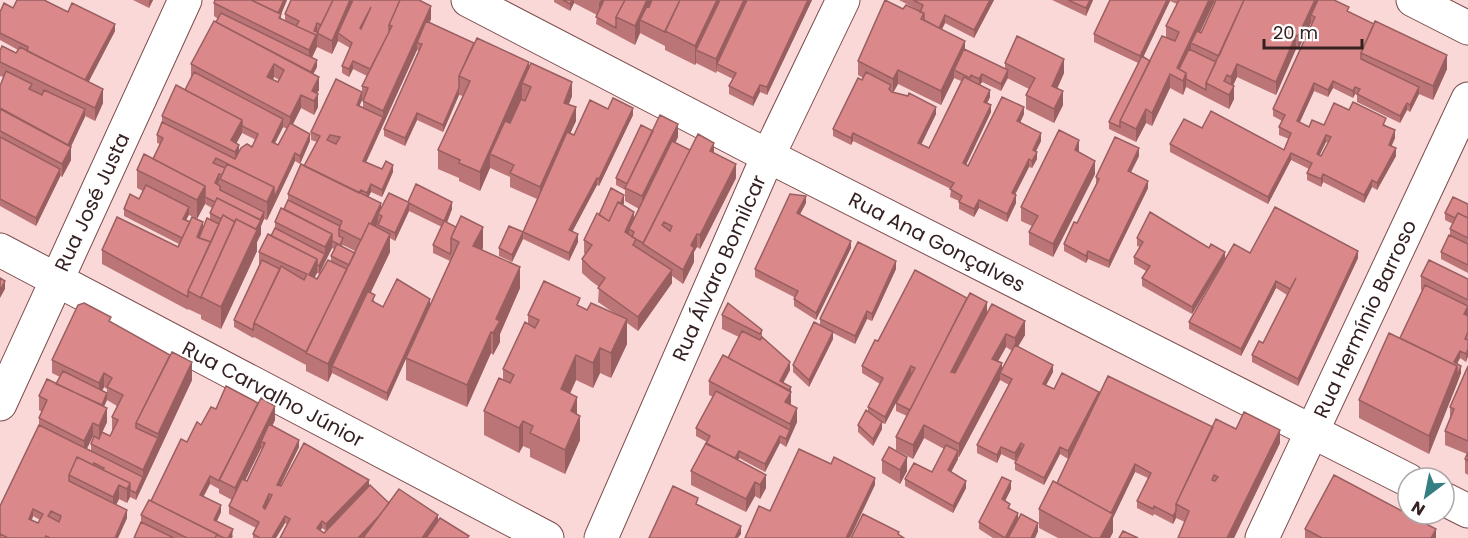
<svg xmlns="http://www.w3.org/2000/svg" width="1468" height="538" font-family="Poppins,sans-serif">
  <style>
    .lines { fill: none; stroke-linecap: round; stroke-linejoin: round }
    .minor-casing { stroke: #7b4c4c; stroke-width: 35 }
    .minor { stroke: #fff; stroke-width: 33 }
    .wall { fill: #bb7576; fill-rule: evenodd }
    .shaded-wall { fill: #995f60 }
    .building { fill: #da8889; stroke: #995f60; stroke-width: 1.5; fill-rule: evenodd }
    .labels { text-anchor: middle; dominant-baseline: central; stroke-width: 4.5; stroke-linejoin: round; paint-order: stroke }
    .street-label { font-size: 20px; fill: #362122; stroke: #fff }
  </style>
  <rect width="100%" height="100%" fill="#fbd8d8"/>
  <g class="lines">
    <defs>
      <path id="minor" d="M468 0 768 156 1408 480
        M1413 0 1468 28
        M0 250 547 538
        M0 404 185 0
        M1444 499 1468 511
        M601 538 768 156 843 0
        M1262 538 1468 99"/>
    </defs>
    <use href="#minor" class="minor-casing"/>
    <use href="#minor" class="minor"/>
  </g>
  <path class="wall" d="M133 0H153L149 8Z
    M287 0 281 14V18L285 20V14L431 19 429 23 529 66 572 96 569 104 576 121 570 133 574 135 608 109 633 115 599 186 597 185 572 232 578 242 569 261 523 239 512 262 499 256V248L523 232 537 199 510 187V177L490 168 480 191 459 181V178L438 169V150L463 96 459 95 443 132 417 120 405 146 384 136V129L419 51 417 50 366 162 382 169 393 172 382 197 371 192 368 197 381 210 408 202 452 209 447 223 483 248 482 250 520 288 500 334V342L493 355 491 353 467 407 406 380V358L387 401 332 373 328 382 306 371V365L254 337 253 338 234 327V320L259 265V252L271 236 275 228V222L284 209 288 200V194L317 142 311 140V132L362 92V86L367 76 353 69 349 77 342 73V66L350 48 338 41 332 54 317 47 312 58 317 67 313 74 319 90 317 93 318 107 314 115 301 108 293 124 310 141 300 164 295 161 267 220 264 219 261 226V234L257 242V251L221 329 201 319V315L188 309V310L102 264V250L178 247 179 244 124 216V209L139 199 143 191 137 188V170L153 159 160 144 157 143V135L162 122V116L185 90 191 78V64L218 19 214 16V3ZM274 77 279 80 278 82 273 80ZM362 100H363V107L359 106ZM283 127 287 129 278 145 275 143ZM242 133 256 140 252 147 239 151 236 144ZM205 204 212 208 210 213V220L203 228 186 220 189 215 197 219ZM409 211 442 227 433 245V253L450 261 451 259V260L430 306 383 307 375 303 371 292 390 252V238L395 241ZM343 245 355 251V253L342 246ZM332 248 334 249 331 256V261L317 279 314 278 317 273 319 274Z
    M554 0H812L767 95 760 92 753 106 729 94V86L733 79 717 71 716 73 696 63 695 65 665 50V46L640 33 635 45 596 24 597 15 574 3 570 11 554 2Z
    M899 0H994L974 38 945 23 942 29 965 49 1005 69V63L1064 73 1057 89 1063 105 1054 123 1026 109V95L1029 89 1007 78 1001 91 982 82 980 85 990 97 987 103 991 112 966 165 968 166 1024 114 1020 123 1041 141 1036 151 1037 159 1032 168 1029 167 1015 195 1016 203 1007 222 979 208 974 217 959 209V201L950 197 951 189 853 141 851 145 833 136V129L863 78 858 75V61L903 9 920 11ZM954 78 961 81 929 148 921 145 936 114 893 92 898 84 941 105Z
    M1052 0H1093L1086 16Z
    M1110 0H1215L1200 32 1201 33 1216 0 1349 12 1447 69 1433 100 1419 94 1410 112 1407 110 1400 123 1357 102V95L1355 94 1353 98 1333 88 1328 97 1314 91 1300 122 1309 127 1324 125 1349 110 1386 125V126L1395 138 1391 146 1396 156 1377 190 1372 187 1364 203 1323 182 1321 187 1307 180V173L1309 169 1291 160 1268 204 1170 152V144L1202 128 1284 150 1289 139 1279 135V127L1282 121 1273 116V109L1312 23H1311L1298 50 1296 49 1276 95 1237 77 1233 85 1234 99 1229 109 1186 87 1183 95 1170 88 1152 126 1146 123 1136 142 1109 129V122L1138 63 1094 42V34ZM1170 1 1177 4 1166 26V37L1150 61 1143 57ZM1326 142 1328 143 1321 156 1319 155Z
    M13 8 68 12 115 31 88 82 103 103 95 121 85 116 71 147V160L62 177 60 176 36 226 0 206V86L3 77 0 76V51L16 53 18 50 0 40V12Z
    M653 131 678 137 675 143 690 150 714 154 736 178 700 249 697 247 694 252V262L683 284 672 276V283L638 331 627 323V344L611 378 600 373 593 388 576 380 570 393 577 414 580 440 565 474 530 457V449L523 446 519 453 484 435V411L503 379V369L528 324V315L580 307 587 310 614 313 598 302 599 287 591 281 582 273V259L585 254 584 253V240L599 215 624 203 623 205 634 219 639 209 625 201V190L616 185V178Z
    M1079 153 1095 174 1053 257 1029 245V232L1032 226 1021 221V207Z
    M1139 156 1131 172 1148 188 1109 268 1088 259 1086 263 1064 251V244L1077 223 1096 184V177Z
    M806 203 800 214 851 248 816 320 794 306V297L755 277V269Z
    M1468 204V273L1441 259V252L1450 236V229L1453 224 1445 220V213Z
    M1137 238 1209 248 1225 259 1192 314 1142 286V278L1146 271 1134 264V257L1140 247 1137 246Z
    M1250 253 1358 258 1298 386 1252 362V355L1263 343 1287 295 1276 288 1241 356 1189 329V322Z
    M896 269 872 321 867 319 855 344 833 333V339L809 387 793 372V365L820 325V319Z
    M1421 276 1468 279V356L1466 362 1460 358 1457 364 1461 373 1429 454 1359 418V400L1400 338 1423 291 1421 290Z
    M987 313 1025 335 1018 346 1053 372 1046 385 1054 389 1099 395 1213 427 1236 429 1280 443 1234 538H1178L1185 522 1176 518 1173 524 1154 514 1153 516 1137 508V501L1148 478 1135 472 1113 518V532L1110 538H1058L1039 528V509L1057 483 1075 445 1068 459 1060 454 1044 485 1015 470V463L1021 450 1015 461 1001 454 997 463 977 453V445L1009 385 1000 380 959 457H958V459L951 472 966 488 953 513 905 486V479L932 472 944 449 924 438 913 459 896 450V437L907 416 896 411V403L911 374 885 424 882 423V429L873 446 858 432V425L868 411V407L880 384 862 373V366L878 341ZM1006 347 1012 351 1002 369 998 361Z
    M722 315 762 330V337L790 370 783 383 791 391V405L797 422 786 447 780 443 765 472 739 458 738 460 766 488 760 499 755 496 746 512 691 485V471L707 442 696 436V428L713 397 709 395V381L728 358 739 337 722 329Z
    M111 322 192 380 136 500 130 497 127 503 119 499 116 505 127 518 118 538H0L6 496 39 425V418L42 412 39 410V396L56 384 60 377 52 373V360ZM104 387 107 389V393L102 391ZM107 400 117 406 112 417V431L110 436 101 435 107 422 104 406ZM93 436 94 437 91 444V450L87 449ZM33 516 40 520 38 523 32 520Z
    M1468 366V475L1465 473V459L1467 454 1445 445V431L1450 418V407Z
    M216 409 275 420 272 426 299 447 280 486 369 487 389 503 438 521 469 538H280L287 524 285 523 276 538H253V534L256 528 229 514V506L232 500 219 493V489L210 484 204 496 221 512 217 521 233 536 232 538H134L141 522V515L151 501 187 442ZM261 448 262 449 247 481H245ZM322 528 326 531 324 533 320 531Z
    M882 460 907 471 900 484 882 473Z
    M1011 489 1005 501 1018 520 1038 531 1035 538H993L979 529V522Z
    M1305 529 1436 538H1305Z"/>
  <path class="shaded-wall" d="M150 0H153L149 8V1Z
    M284 0H287L280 17 281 14V28L276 18Z
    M350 0H356L338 33V41L332 54V41Z
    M572 0H574V3L570 11V4Z
    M601 0H607L599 16V3Z
    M647 0H655L640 20V33L635 45V26Z
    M717 0H726L696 50V63L695 65V46Z
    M744 0H750L717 64 716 73V59Z
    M808 0H812L767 95V87Z
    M990 0H994L974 38V30Z
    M1090 0H1093L1086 16V8Z
    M1167 0H1170V1L1140 64V56Z
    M1209 0H1215L1194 45 1191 43V50L1179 76 1177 68Z
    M1315 0H1321L1311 15V23L1298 50V36Z
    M431 6V19L420 44 417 43V50L363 169V161L383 117V111Z
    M945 15V23L939 35V28Z
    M317 23V30L314 38V31Z
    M115 24V31L85 89V81Z
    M316 35 317 47 309 63V50Z
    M1296 35V49L1276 95V82Z
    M965 41V55L954 70V78L941 105V91Z
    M1447 55V69L1433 100V86Z
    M1064 59V73L1052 100V86Z
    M317 60V67L308 84V77Z
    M353 61V69L349 77V69Z
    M529 62V80L522 83V97L495 157 490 154V168L480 191V172Z
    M274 64V77L267 90V77Z
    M1237 64V77L1231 90V77Z
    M898 70V84L893 93V79Z
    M1008 70V78L1001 91V84Z
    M1186 73V87L1183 95V81Z
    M982 74V82L979 86V79Z
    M1170 74V88L1152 126V113Z
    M319 77V90L313 101 312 91Z
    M1333 81V88L1328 97V90Z
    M572 82V96L564 116V103Z
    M1314 83V91L1297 128V121Z
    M760 85V92L753 106V98Z
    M1234 86V99L1229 109V95Z
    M1355 87V94L1353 98V91Z
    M1419 87V94L1410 112V105Z
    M459 88V95L443 132V125Z
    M103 89V103L95 121V108Z
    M990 90V97L984 110V102Z
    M1063 91V105L1054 123V109Z
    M362 92V100L357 112V105Z
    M318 94V107L314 115V101Z
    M301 95V108L290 130V117Z
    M1407 103V110L1400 123V116Z
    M991 105V112L963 171V163Z
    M576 107V121L540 200V187Z
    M936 107V114L918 151V143Z
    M1024 107V114L1017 129V121Z
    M633 108V115L599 186V179Z
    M85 109V117L70 148 71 147V160L62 177V164L66 149Z
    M1146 109V123L1136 142V129Z
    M417 113V120L405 146V138Z
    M283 119V127L272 149V142Z
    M242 120V133L232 151 231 140Z
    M678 124V137L642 210V196Z
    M1395 130V138L1389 152V145Z
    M853 133V141L851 145V138Z
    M1041 133V141L1033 157V150Z
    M310 134V141L300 164V156Z
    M1326 135V142L1317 161V154Z
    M1079 140V154L1075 150Z
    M714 143V156L710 151Z
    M239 145V159L235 166V152Z
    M1139 148V156L1128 178V171Z
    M1396 148V156L1377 190V183Z
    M1037 152V159L1032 168V161Z
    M295 153V161L267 220V202L274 187Z
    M1291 153V160L1268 204V197Z
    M1029 159V167L1012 200V193Z
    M1095 161V174L1053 257V244Z
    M736 164V178L700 249V235Z
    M393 165V172L382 197V190Z
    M60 169V177L36 226V218Z
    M219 174V181L215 190V183Z
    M1323 174V182L1321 187V179Z
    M597 178V185L569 238V230Z
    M1372 180V187L1364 203V195Z
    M1148 181V188L1109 268V261Z
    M371 184V192L367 200V193Z
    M205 186V204L197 219V200Z
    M624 195V203L609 235V228Z
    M1016 195V203L1007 222V214Z
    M806 196V203L797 220V213Z
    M979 200V208L974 217V209Z
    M452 202V209L444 229V221Z
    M381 203V215L378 214V222L363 255V241Z
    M409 203V211L395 241V233Z
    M189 207V214L183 227V219Z
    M264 212V219L261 226V234L257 242V251L221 329V307Z
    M634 212V226L629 229V237L625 232Z
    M203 222V236L202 240 197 237Z
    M483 227V248L473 267V246Z
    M523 232V239L512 262V255Z
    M332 234V248L319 274V266L325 254V247Z
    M390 234V252L335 367 332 366V373L328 382V364Z
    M578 234V242L569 261V253Z
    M697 234V247L694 252V262L683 284V270L691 245Z
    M851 241V248L816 320V313Z
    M1088 251V259L1086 263V256Z
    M1358 251V258L1298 386V379Z
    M1225 252V259L1192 314V307Z
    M317 259V273L309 289V275Z
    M896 261V269L872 321V314Z
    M520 267V288L500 334V342L493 355V333L496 319Z
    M672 270V283L638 331V317Z
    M5 281V289L0 298V291Z
    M1276 281V288L1241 356V349Z
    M430 299V306L387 401V393Z
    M987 302V316L951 385V372Z
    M1468 307V314L1464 321V314Z
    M867 311V319L855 344V336Z
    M627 319V344L611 378V353Z
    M1025 321V335L1015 352V338Z
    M491 332V353L467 407V385Z
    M833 332V339L809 387V380Z
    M1006 334V347L992 372V359Z
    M600 348V373L593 388V363Z
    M1468 349V356L1466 362V354Z
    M1460 351V358L1454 369V362Z
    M576 355V380L561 414V389Z
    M192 362V380L136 500V493L143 477V470L158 438V434Z
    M790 362V370L780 389V381Z
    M1002 363V374L1000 373V380L959 457V444Z
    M1053 365V372L1043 391V384Z
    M911 366V374L885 424V417Z
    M1457 366V384L1429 454V436Z
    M1461 366V373L1457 384V377Z
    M104 373V387L99 397V383Z
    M791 387V405L785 402 786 395Z
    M1099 392V400L1068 459V451Z
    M107 393V400L99 418V410Z
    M577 397V421L571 411Z
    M275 406V420L264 443 261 442V448L235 501V488Z
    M107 408V422L99 439V426Z
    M797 408V422L786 447V439L790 430V424Z
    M580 416V440L565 474V450Z
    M523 421V446L519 453V428Z
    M882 422V429L873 446V439Z
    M93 423V436L84 454V441Z
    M924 425V438L913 459V445Z
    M1280 430V443L1234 538H1227Z
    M780 436V443L765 472V464Z
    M299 440V447L277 492V485Z
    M1021 443V450L1015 461V453Z
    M1001 447V454L997 463V455Z
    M1060 447V454L1044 485V478Z
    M739 451V458L732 471V464Z
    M958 451V459L948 478V470Z
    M907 457V471L900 484V470Z
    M1135 464V472L1113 518V532L1110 538H1100Z
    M766 475V488L760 499V485Z
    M210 476V484L200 502V495Z
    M875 478V485L850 538H846Z
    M369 480V488L326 531V524Z
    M966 481V488L953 513V506Z
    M1011 481V489L1002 507V499Z
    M755 482V496L746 512V499Z
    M130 483V497L127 503V489Z
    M119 485V499L113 511V497Z
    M269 494V501L263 514V507Z
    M221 505V512L214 527V520Z
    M390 505 365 538H358Z
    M33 509V516L29 526V519Z
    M127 510V518L118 538H115Z
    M1176 511V518L1173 524V516Z
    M1018 513V521L1009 538H1005Z
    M438 515V528L431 538H422Z
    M285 516V523L276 538H272Z
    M322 521V528L317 535V528Z
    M1038 523V531L1035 538H1031Z
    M741 526V534L738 538H735Z
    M233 529 232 538H228Z
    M1436 529V538H1431Z"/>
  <path class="building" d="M17 0H44L68 12 72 3 115 24 85 80 27 51 28 47 0 33V12L4 3 13 8Z
    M215 0H251L281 14 279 18 316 35 309 50 214 3Z
    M251 0H284L278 13Z
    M291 0H333L321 25 317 23 314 31 318 32 316 42V35L296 26 299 21 285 14Z
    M333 0H350L332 41 317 33Z
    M353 0H400L389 25V32L370 69 353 61 349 69 342 66 352 43 338 33ZM371 7 361 29 360 28Z
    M400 0H419L431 6 383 111 363 101 368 88 362 86 392 26 389 25Z
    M563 0H572L570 4Z
    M604 0H625L616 17V28L596 17Z
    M625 0H647L635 26 616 17Z
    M652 0H680L665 32 640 20 647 6 649 7Z
    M680 0H717L695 46 665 31Z
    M720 0H744L716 59 696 50Z
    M747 0H808L767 87 760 85 753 98 729 86 736 73 717 64Z
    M885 0 903 9 906 5 924 13 921 19 965 41 941 91 898 70 893 79 858 61Z
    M913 0H990L974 30 945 15 939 28 924 20V13L920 12 923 5Z
    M1068 0H1090L1086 8Z
    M1110 0H1167L1140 56 1094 34Z
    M1179 0H1209L1177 68 1186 73 1183 81 1170 74 1152 113 1146 109 1136 129 1120 121 1162 36 1175 41 1179 32 1166 26Z
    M1216 0H1244L1219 56 1191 43 1197 31 1201 33Z
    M1244 0H1315L1298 36 1296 35 1276 82 1237 64 1231 77 1227 75 1224 81 1234 86 1229 95 1206 83Z
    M1318 0H1334L1349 7 1347 11 1374 24 1361 53V59L1419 87 1410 105 1407 103 1400 116 1357 94 1360 89 1355 87 1353 91 1333 81 1328 90 1314 83 1297 121 1309 127 1312 120 1324 125 1334 103 1349 110 1353 102 1386 118 1383 125 1395 130 1389 145 1396 148 1377 183 1372 180 1364 195 1323 174 1321 179 1307 173 1312 163 1291 153 1268 197 1170 144 1184 119 1202 128 1211 111 1284 150 1291 133 1279 127 1285 115 1273 109 1315 17 1311 15ZM1326 135 1331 137 1321 156 1317 154Z
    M221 13 317 60 311 72 216 22Z
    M214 21 319 77 312 91 318 94 314 101 301 95 290 117 191 64ZM274 64 284 70 278 82 267 77Z
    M426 21 474 43 459 76V88L443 125 417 113 405 138 384 129 422 44 417 43Z
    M1375 21 1447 55 1433 86 1361 53Z
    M1017 36 1064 59 1052 86 1063 91 1054 109 1026 95 1035 78 1005 63Z
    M477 38 529 62 480 172 459 163 460 160 438 150 470 81 459 76Z
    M2 46 16 53 20 47 103 89 95 108 0 62V51Z
    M964 49 1008 70 1001 84 982 74 979 79 971 75 970 78 954 70Z
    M1189 49 1216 62 1206 83V90L1186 79V73L1179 69Z
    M1142 56 1150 61 1120 121V127L1109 122Z
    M531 63 572 82 564 103 576 107 540 187 510 173 514 165 490 154 505 121 510 123 521 99 525 101 531 87 522 83Z
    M6 71 32 84 29 89 42 95 44 90 85 109 68 145 0 108V86Z
    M194 72 283 119 272 142 278 145 290 123 310 134 300 156 295 153 274 198V187L216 158 213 163 225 168 222 175 219 174 215 183 220 186V190L264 212 260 220 217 198 215 202 205 197V186L153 159 163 138 157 135 162 122 235 159 241 148 247 144 252 147 258 134 242 126V120L185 90Z
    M866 72 891 85 889 89 892 92 908 96 909 93 936 107 918 143 929 148 964 77 990 90 984 102 991 105 963 163 968 166 1002 97 1024 107 1017 121 1041 133 1033 150 1037 152 1032 161 1029 159 1012 193 1016 195 1007 214 979 200 974 209 959 202 962 196 950 189 954 183 853 133 851 138 833 129 858 78 862 80Z
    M336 79 362 92 357 105 383 117 363 161 382 169 386 161 393 165 382 190 371 184 367 193 361 190 359 193 304 166 320 136 311 132ZM330 135 340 137 336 144 327 140Z
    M176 85 242 120 231 140 239 145 235 152 162 116Z
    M613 98 633 108 599 179 597 178 569 230 578 234 569 253 523 232 567 132 574 135 590 100 608 109Z
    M0 109 71 147 62 164 0 131Z
    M660 115 678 124 642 196 625 188Z
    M641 125 653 131 627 184 616 178Z
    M1059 130 1079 140 1075 150 1095 161 1053 244 1029 232 1038 216 1021 207Z
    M698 134 714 143 710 151 736 164 700 235 697 234 691 245 694 248 683 270 643 244ZM664 222 672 226 670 231 662 225Z
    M0 137 60 169 36 218 0 199Z
    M1115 137 1139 148 1128 171 1148 181 1109 261 1088 251 1086 256 1064 244 1074 222 1077 223 1099 179 1096 177Z
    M672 141 690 150 643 243 632 237 634 232 629 229Z
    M144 154 205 186 197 200 137 170Z
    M227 164 274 187 267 202 220 179Z
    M301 164 381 203 371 224 369 223 361 240 339 229 342 221 288 194Z
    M416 184 452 202 444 221 456 227 451 238V251L450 254 433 245 444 221 409 203 395 233 378 225 382 216 378 214 389 193 408 202Z
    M146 185 189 207 183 219 190 222 182 238 124 209 130 194 139 199Z
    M611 188 624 195 621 203 618 202 609 221 599 215Z
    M790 194 806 196 797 213 851 241 816 313 794 299 798 291 755 269Z
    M1453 197 1468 204V218L1458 213 1455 218 1445 213Z
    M217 198 261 220 256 229 236 219 235 222 223 215 221 219 210 213Z
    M288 200 340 226 339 229V236L343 238 340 245 332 241V234L284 209Z
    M618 202 634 212 625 232 636 239 633 245 672 270 638 317 598 288 605 278 591 268 582 259 592 245 584 240 597 213 609 221Z
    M1275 207 1358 251 1298 379 1252 355 1259 341 1263 343 1296 278 1290 289 1276 281 1241 349 1189 322 1234 244 1250 253Z
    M281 208 332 234 325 247 275 222Z
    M1150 212 1209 248 1211 244 1225 252 1192 307 1142 278 1150 266 1134 257 1143 242 1137 238Z
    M1458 213 1468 218V238L1450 229Z
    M223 215 235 222 201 297V298L188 291Z
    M461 216 483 227 473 246 520 267 496 319 500 321 493 333 491 332 467 385 406 358 459 242 451 238Z
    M117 217 178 247 192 217 203 222 197 237 211 242 188 291V297L102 250Z
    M207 218 219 224 211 242 199 238Z
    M236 219 257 230 221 307 201 297Z
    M369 223 390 234 328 364 306 353Z
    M509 226 523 232 512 255 499 248Z
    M275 228 325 254 319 266 317 265V259L271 236Z
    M268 234 317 259 309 275 317 279 328 260 347 269 306 352 254 323 281 266 304 280 307 274 259 252Z
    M1449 235 1468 244V265L1441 252Z
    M858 242 896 261 872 314 867 311 855 336 820 319Z
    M337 244 355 253 349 265 331 256Z
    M262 260 280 269 254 323 253 330 234 320Z
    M1429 260 1468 279V300L1421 276Z
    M915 270 967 298 910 410 896 403 915 368 911 366 885 417 868 407 883 378 862 366 875 340 878 341Z
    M0 278 5 281 0 291Z
    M397 279 430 299 387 393 332 366 368 291 375 295 372 301 383 307Z
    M544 281 580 298 577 305 587 310 591 303 627 319 611 353 600 348 593 363 576 355 561 389 577 397 571 411 580 416 565 450 530 433 533 426 523 421 519 428 484 411 499 378 510 383 514 375 503 369 525 322 535 328 539 320 528 315Z
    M1425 285 1468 306 1464 314 1468 316V332L1465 339 1468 340V349L1466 354 1460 351 1454 362 1461 366 1457 377V366L1400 338Z
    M970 293 987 302 951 372 955 373 992 304 1025 321 1015 338 1006 334 992 359 1002 363 959 444 924 425 913 445 896 437Z
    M84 303 111 317 109 321 170 355 136 423V428L158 438 143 470 91 444 94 436 99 439 102 432 110 436 118 420 112 417 123 395 107 387 112 378 104 373 99 383 52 360 78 305Z
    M728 303 762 330 760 334 722 315Z
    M814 322 833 332 809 380 793 365Z
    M742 331 760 340 762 337 790 362 780 381 791 387 789 390 728 358Z
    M1389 333 1457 366 1429 436 1359 400Z
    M1015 345 1053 365 1043 384 1054 389 1062 373 1099 392 1068 451 1060 447 1044 478 1015 463 1024 445 1021 443 1015 453 1001 447 997 455 977 445 1012 379 1000 373Z
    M172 352 192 362 158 434 136 423Z
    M723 355 791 392 785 402 797 408 790 424 709 381Z
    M1468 366V441L1445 431 1454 409 1450 407Z
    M63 371 107 393 102 405 56 384Z
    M1108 376 1213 427 1176 504V511L1173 516 1154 506 1153 509 1137 501 1151 473 1135 464 1111 513 1057 483Z
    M47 379 107 408 99 426 93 423 84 441 39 418 47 400 39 396Z
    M226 386 258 403 219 481 210 476 200 495 221 505 214 520 233 529 228 538H224L151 501 181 439 187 442 197 422 201 425 211 407 216 409Z
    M716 391 790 430 786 439 780 436 765 464 739 451 735 458 706 444 710 436 696 428Z
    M261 398 275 406 235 488 219 480Z
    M866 410 882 422 873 439 858 425Z
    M1244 412 1280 430 1227 538H1178L1189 511 1176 504 1216 419 1236 429ZM1214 475 1218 477 1215 481 1212 480Z
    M269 424 299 440 277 485 281 486 304 443 369 480 326 524 322 521 317 528 324 533 370 485 389 503 379 516 358 538H280L290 519 285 516 272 538H260L253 534 259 522 229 506 242 479 247 481 265 443 261 442ZM269 494 272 495 265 509 263 507Z
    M39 425 143 477 136 493 130 490V483L103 470 104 468 94 463 93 465 77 457 69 475V481L127 510 115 538H50L46 536 45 538H8L0 534V506ZM33 509 43 514 38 523 29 519ZM51 511 61 516 59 522 48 516Z
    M706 443 766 475 760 485 755 482 746 499 691 471Z
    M946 445 958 451 948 470 966 481 953 506 905 479 914 463 932 472Z
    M889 447 907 457 900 470 882 460Z
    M799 449 831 464 834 457 875 478 846 538H745L759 506 770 511Z
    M1468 452V461L1465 459Z
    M77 457 130 483 127 489 119 485 113 497 69 475Z
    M1334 475 1436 529 1431 538H1322L1305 529Z
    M1002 477 1011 481 1002 499 1010 504 1008 508 1018 513 1005 538 979 522Z
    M1053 481 1113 514 1100 538H1092L1039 509Z
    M673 486 698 498 696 504 741 526 735 538H649Z
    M399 489 438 515 422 538H363Z
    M149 500 217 534 215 538H187L141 515Z
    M863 514 899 532 898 534 904 538H851Z
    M1021 514 1038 523 1031 538H1008Z
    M440 518 469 536 467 538H426Z
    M141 522 174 538H134Z
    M1123 531 1138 538H1119Z
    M0 534 8 538H0Z"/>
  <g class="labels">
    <g class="street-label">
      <text transform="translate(92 202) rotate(-65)">Rua José Justa</text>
      <text transform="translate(937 242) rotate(27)">Rua Ana Gonçalves</text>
      <text transform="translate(719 268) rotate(-66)">Rua Álvaro Bomilcar</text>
      <text transform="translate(1365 319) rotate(-65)">Rua Hermínio Barroso</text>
      <text transform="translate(273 394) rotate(28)">Rua Carvalho Júnior</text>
    </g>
  </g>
  <g transform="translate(1426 496) rotate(212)"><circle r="28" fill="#ffffff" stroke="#afa6a7" stroke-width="1.5"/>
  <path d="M0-4.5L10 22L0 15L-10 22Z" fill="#357e81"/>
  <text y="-9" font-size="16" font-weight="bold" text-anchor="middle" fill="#362122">N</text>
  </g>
  <path d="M1264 39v9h98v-9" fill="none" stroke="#362122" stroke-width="3"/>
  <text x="1273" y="39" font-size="18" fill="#362122" stroke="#ffffff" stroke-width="4.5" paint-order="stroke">20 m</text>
</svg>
